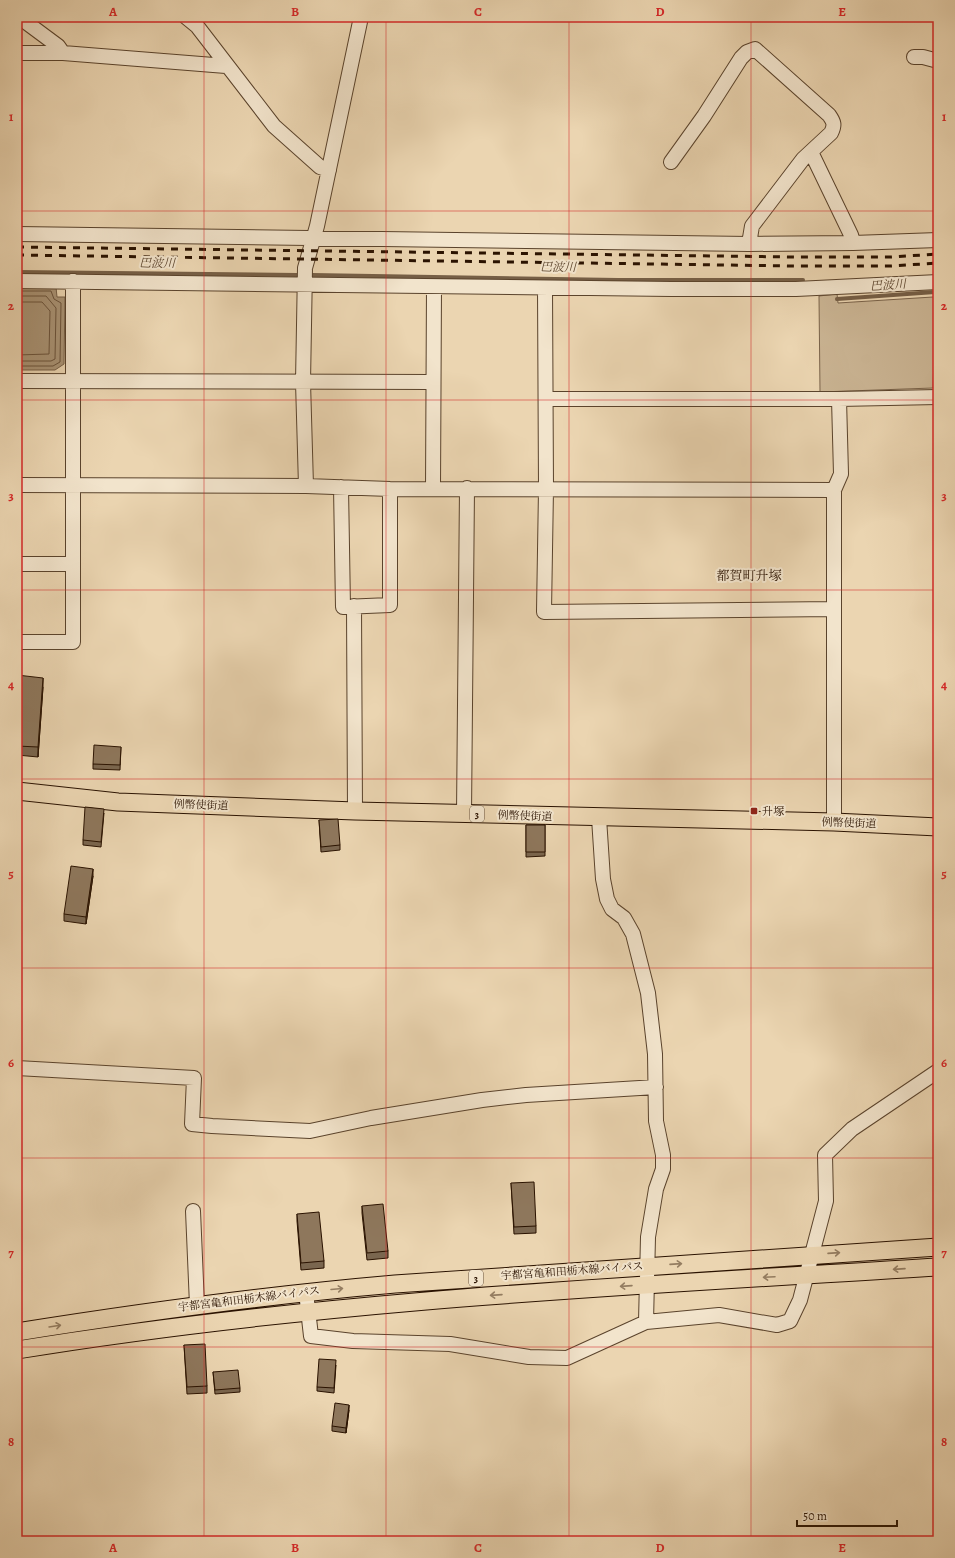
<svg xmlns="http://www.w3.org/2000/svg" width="955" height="1558" font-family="Alegreya,'Noto Serif JP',serif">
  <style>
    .green { fill: #cab493; stroke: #7a634a }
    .water { fill: #a99375; stroke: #765f46 }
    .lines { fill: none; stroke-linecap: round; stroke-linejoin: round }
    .shore { stroke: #6a523a; stroke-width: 1 }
    .stream { stroke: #765f46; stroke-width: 4 }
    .minor-casing { stroke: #5a432c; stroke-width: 16 }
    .major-casing { stroke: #2a1200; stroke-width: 19 }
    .minor { stroke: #f2e4cc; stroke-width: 14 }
    .major { stroke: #ebd5b1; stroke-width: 17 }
    .rail { stroke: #2a1200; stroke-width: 3; stroke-dasharray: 7 7; stroke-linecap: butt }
    .wall { fill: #7a664f; stroke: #2a1200 }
    .shaded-wall { fill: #635340; stroke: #2a1200 }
    .building { fill: #8e775c; stroke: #2a1200 }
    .oneway { stroke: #947d61 }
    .grid { fill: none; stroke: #d62828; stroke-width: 1; stroke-opacity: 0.55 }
    .poi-dot { fill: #8f2418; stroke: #f2e4cc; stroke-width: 1.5 }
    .labels { text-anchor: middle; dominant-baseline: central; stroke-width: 4; stroke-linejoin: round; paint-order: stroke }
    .shield { fill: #f2e4cc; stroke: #66513d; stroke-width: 1 }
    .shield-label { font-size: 10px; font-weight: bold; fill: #2a1200 }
    .street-label { font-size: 11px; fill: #2a1200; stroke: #f2e4cc }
    .poi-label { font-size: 11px; fill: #2a1200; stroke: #f2e4cc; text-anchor: start }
    .water-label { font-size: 12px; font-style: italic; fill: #5d462f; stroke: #f2e4cc }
    .quarter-label { font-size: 13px; fill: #2a1200; stroke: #f2e4cc }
    .neatline { fill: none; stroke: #d62828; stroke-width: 1.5 }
    .grid-label { font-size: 13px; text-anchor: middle; font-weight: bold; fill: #d62828 }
  </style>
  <rect width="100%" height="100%" fill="#ebd5b1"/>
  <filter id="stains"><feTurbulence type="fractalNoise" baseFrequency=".005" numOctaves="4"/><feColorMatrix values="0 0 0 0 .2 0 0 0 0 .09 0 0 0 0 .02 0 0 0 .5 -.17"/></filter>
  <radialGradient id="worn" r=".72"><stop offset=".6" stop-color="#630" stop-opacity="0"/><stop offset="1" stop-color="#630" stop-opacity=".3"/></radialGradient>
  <path class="green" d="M837 294 838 303 933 297 936 301 933 388 820 392 819 296Z"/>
  <path class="water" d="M17 287H56L57 297H65L64 364 55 370H17Z"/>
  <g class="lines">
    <path class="shore" d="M17 291H51L54 299 61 303 60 362 53 366H17
      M17 296H46L56 308 55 359 51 361H17
      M17 302H42L50 311 49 354 17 355"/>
    <path class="stream" d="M17 272 297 275
      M312 275 618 280H803
      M837 299 935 292 938 296"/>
    <defs>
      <path id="minor" d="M19 17 58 46 63 53
        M186 17 197 26 274 126 320 167 329 170
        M17 53H63L226 66
        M914 57H923L938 61
        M811 152 851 235 853 243
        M671 162 704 116 741 58 747 52 755 49 829 115C834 122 835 125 831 133L803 159 752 226 749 244
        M17 234 749 244 853 243 938 240
        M17 281 671 289H796L938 282
        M545 288 546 489 544 612 834 609
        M17 381 433 382
        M546 399H839L938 397
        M17 485 306 486 390 489 834 490
        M306 486 303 382 305 268 317 226 361 17
        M341 487 343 607 390 605V489
        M433 488 434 287
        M17 564H72
        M354 606 355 811
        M17 642H73V281
        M464 814 467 488
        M599 818 603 879 607 899 612 909 624 918 633 934 648 993 655 1054 656 1121 663 1155V1169L656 1189 648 1237 646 1322
        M834 822V490L841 474 839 399
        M17 1068 194 1078 192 1124 212 1126 310 1131 371 1118 482 1100 526 1095 656 1087
        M193 1211 197 1305
        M306 1292 311 1336 353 1341 450 1344 529 1357 567 1358 646 1322 719 1315 777 1325 790 1321 800 1300 826 1201 825 1155 852 1129 938 1071"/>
      <path id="major" d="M17 791 118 802 355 811 834 822 938 827
        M17 1332C142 1312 268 1295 395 1284L938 1247
        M17 1350C322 1300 630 1286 938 1267"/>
    </defs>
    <use href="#minor" class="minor-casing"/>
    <use href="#major" class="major-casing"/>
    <use href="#minor" class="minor"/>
    <use href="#major" class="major"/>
    <path class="rail" d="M17 247 794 257H891L938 254
      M17 255 795 266H890L938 263"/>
  </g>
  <path class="wall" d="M17 675 43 687 38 757 17 755Z
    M121 747 120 770 93 769V764Z
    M104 813 101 847 83 845V840Z
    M319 820 340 845V850L321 852Z
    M526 825H545V856L526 857Z
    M93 876 86 924 64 921V914Z
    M511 1183 536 1226V1233L514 1234Z
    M362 1206 388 1251V1258L367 1260 362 1213Z
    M297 1214 324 1261V1268L301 1270 297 1221Z
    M184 1345 207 1386V1393L187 1394Z
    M336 1365 334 1393 317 1391V1387Z
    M213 1372 240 1388V1392L215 1394Z
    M349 1410 346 1433 332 1431V1426Z"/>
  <path class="shaded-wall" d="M43 678V687L38 757V747Z
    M93 869V876L86 924V917Z
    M349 1405V1410L346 1433V1428Z"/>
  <path class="building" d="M17 675 43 678 38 747 17 746Z
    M94 745 121 747 120 765 93 764Z
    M85 807 104 809 101 842 83 840Z
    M338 819 340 845 321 847 319 820Z
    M526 825H545V852H526Z
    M71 866 93 869 86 917 64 914Z
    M534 1182 536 1226 514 1227 511 1183Z
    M383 1204 388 1251 367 1253 362 1206Z
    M319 1212 324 1261 301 1263 297 1214Z
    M205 1344 207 1386 187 1387 184 1345Z
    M319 1359 336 1360 334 1388 317 1387Z
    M238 1370 240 1388 215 1390 213 1372Z
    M335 1403 349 1405 346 1428 332 1426Z"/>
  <defs><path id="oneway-shaft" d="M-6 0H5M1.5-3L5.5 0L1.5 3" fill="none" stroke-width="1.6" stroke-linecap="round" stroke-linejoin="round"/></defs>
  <g class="oneway">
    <use href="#oneway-shaft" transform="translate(834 1253) rotate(-4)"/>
    <use href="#oneway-shaft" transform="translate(676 1264) rotate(-4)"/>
    <use href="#oneway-shaft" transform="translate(899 1269) rotate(176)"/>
    <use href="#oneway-shaft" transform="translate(769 1277) rotate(177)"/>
    <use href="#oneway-shaft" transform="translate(626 1286) rotate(176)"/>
    <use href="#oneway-shaft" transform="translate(337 1289) rotate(-5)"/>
    <use href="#oneway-shaft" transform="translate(496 1295) rotate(176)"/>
    <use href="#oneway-shaft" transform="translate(55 1326) rotate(-9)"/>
  </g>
  <path class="grid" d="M204 17V1541M386 17V1541M569 17V1541M751 17V1541M17 211H938M17 400H938M17 590H938M17 779H938M17 968H938M17 1158H938M17 1347H938"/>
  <rect class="poi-dot" x="750" y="807" width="8" height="8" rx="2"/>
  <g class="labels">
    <g class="shield">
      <rect x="470" y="806" width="14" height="16" rx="3"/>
      <rect x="469" y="1270" width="14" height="16" rx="3"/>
    </g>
    <g class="shield-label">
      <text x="477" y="814">3</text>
      <text x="476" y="1278">3</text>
    </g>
    <g class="street-label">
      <text transform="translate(201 805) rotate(2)">例幣使街道</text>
      <text transform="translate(525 816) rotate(2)">例幣使街道</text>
      <text transform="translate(849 823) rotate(2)">例幣使街道</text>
      <text transform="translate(572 1271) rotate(-4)">宇都宮亀和田栃木線バイパス</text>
      <text transform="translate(249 1299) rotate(-7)">宇都宮亀和田栃木線バイパス</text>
    </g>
    <g class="poi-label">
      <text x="762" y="811">升塚</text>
    </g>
    <g class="water-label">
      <text transform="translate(157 263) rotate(1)">巴波川</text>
      <text transform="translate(558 267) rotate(1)">巴波川</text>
      <text transform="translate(888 285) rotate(-4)">巴波川</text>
    </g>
    <g class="quarter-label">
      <text x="749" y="575">都賀町升塚</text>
    </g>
  </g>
  <rect width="955" height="1558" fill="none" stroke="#ebd5b1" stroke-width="44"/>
  <path d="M797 1520v6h100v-6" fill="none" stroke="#2a1200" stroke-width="2"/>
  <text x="803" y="1520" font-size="12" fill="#2a1200" stroke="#f2e4cc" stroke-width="3" paint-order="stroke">50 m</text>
  <rect x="22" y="22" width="911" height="1514" class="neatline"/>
  <g class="grid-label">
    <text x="113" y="16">A</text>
    <text x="295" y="16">B</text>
    <text x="478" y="16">C</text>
    <text x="660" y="16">D</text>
    <text x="842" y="16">E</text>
    <text x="11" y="121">1</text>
    <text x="944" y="121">1</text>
    <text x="11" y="310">2</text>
    <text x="944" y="310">2</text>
    <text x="11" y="500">3</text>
    <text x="944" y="500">3</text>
    <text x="11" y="689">4</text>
    <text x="944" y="689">4</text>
    <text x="11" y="878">5</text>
    <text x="944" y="878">5</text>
    <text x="11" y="1067">6</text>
    <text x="944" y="1067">6</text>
    <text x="11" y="1257">7</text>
    <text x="944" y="1257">7</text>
    <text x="11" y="1446">8</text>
    <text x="944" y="1446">8</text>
    <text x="113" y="1552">A</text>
    <text x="295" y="1552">B</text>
    <text x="478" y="1552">C</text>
    <text x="660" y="1552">D</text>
    <text x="842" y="1552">E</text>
  </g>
  <rect width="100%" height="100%" filter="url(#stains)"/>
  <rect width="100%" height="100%" fill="url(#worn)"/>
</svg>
